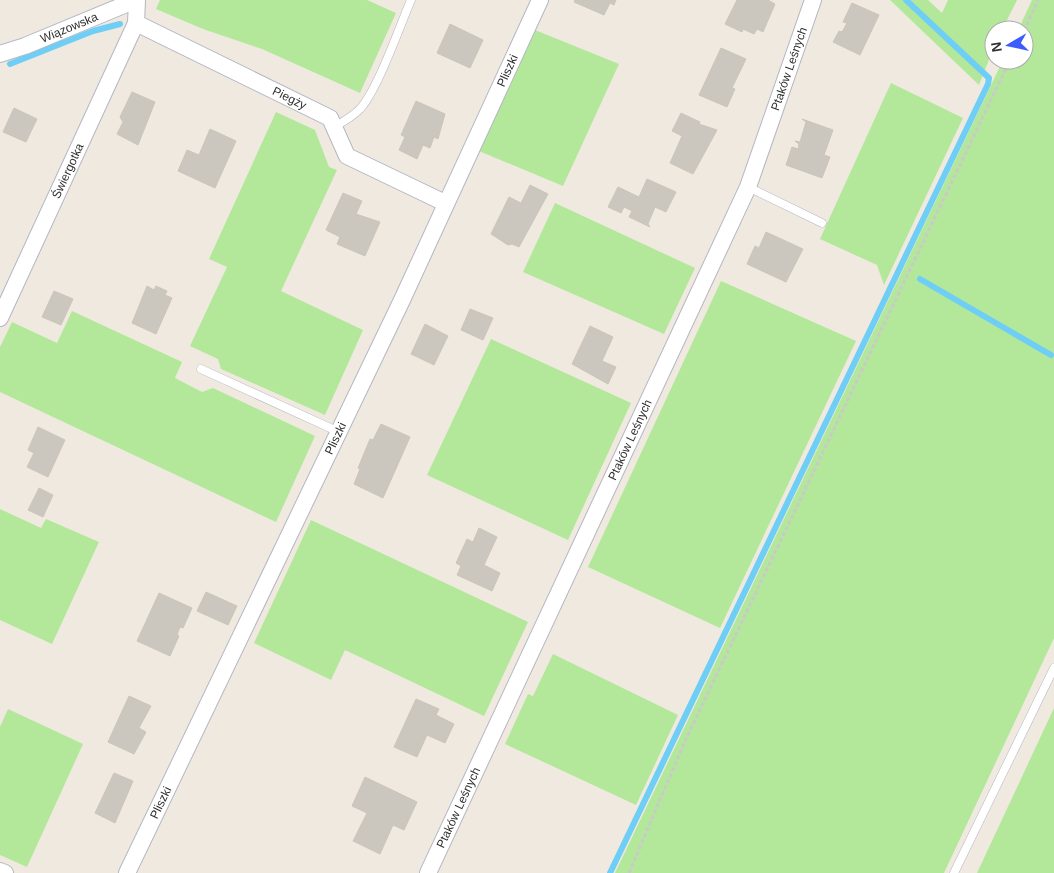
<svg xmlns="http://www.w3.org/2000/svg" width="1054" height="873" font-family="Arial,sans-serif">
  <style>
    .green { fill: #b3e89a }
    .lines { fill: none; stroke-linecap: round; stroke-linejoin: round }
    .stream { stroke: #6ecef6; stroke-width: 6 }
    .building { fill: #cbc7be; stroke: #ccc5b9 }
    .service-casing { stroke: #b4b6c2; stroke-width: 9 }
    .minor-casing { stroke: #b4b6c2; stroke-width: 18 }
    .path { stroke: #c9c9c9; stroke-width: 3; stroke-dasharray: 4 2.5; stroke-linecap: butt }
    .service { stroke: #fff; stroke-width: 8 }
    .minor { stroke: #fff; stroke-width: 16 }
    .labels { text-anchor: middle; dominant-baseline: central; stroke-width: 4; stroke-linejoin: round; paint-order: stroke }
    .street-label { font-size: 12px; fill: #2e2e2e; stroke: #fff }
  </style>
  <rect width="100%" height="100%" fill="#efe9e0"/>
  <path class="green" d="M160 0H367L396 13 360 93 262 49 203 29 156 9Z
    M890 0H928L942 13 948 0H1017L1002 30H994V47L979 85Z
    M1032 0H1054V638L944 873H615L1003 60H1024V30H1018Z
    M535 30 619 64 563 186 479 151Z
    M891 83 963 118 884 285 877 265 820 239Z
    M276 112 315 130 329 167 337 170 281 291 363 330 325 415 221 369 218 359 190 346 227 267 209 259Z
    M555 203 695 268 664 334 523 272Z
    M721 281 856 341 720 628 588 567Z
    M72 311 182 362 175 378 202 392 213 388 315 436 276 522 0 392V347L12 322 57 343Z
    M491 339 631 403 568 540 427 475Z
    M0 509 41 528 46 519 99 542 52 644 0 620Z
    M311 520 528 622 484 716 345 650 331 680 254 643Z
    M553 654 678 715 636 805 505 744 528 694 533 696Z
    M1054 708V873H977Z
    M8 709 83 744 27 867 0 855V727Z"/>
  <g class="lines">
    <path class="stream" d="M10 64 93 31 120 24
      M920 279 1051 355
      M610 873 988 84 989 78 906 0"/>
  </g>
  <path class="building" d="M575 0H616L614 5 610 3 604 15 574 2Z
    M737 0H768L775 4 763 32 757 29 754 34 743 29 742 32 725 24Z
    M852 3 879 15 860 55 833 42 839 31 842 32 847 23 843 22Z
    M450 24 483 40 470 68 437 53Z
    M721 48 746 59 732 88 735 89 727 107 699 95Z
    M132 92 155 102 138 145 117 134 123 122 120 117Z
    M416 101 445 114 438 139 434 137 430 148 423 145 417 159 399 150 405 137 401 135Z
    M14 108 37 119 26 142 3 132Z
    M681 113 700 122 699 124 717 130 693 174 670 163 682 136 672 131Z
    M802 119 833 130 824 155 830 157 822 178 786 165 792 147 798 149 799 144 795 141 800 142 806 122Z
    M210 129 236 141 215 188 178 171 187 150 199 155Z
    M647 179 676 192 666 212 655 207 648 224 650 227 629 217 632 211 624 207 621 213 608 207 618 187 639 197Z
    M530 185 548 194 519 247 512 244 508 245 491 234 509 197 521 203Z
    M343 193 362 201 356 214 380 222 365 256 337 244 340 237 326 230Z
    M766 232 803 249 786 282 747 264 755 246 759 248Z
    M147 286 154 290 156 286 167 291 165 295 172 298 156 334 132 323Z
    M54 291 73 299 61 325 42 317Z
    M470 309 493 318 483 340 461 330Z
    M425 324 448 336 434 365 411 354Z
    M590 326 613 337 602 361 616 367 608 384 572 364Z
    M381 424 410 437 383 498 354 484 360 469 358 468 370 439 373 440Z
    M38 427 65 440 48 477 27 467 34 453 28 450Z
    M39 488 53 495 43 517 28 510Z
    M479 528 497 537 484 565 500 573 492 591 457 575 461 566 456 563 467 539 473 542Z
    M206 592 237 606 228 625 197 611Z
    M159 593 192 608 183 628 180 627 177 635 179 636 170 656 137 641Z
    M129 696 151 706 139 728 146 732 134 754 108 742Z
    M416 699 439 709 436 715 454 724 445 743 427 735 417 757 394 747Z
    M114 773 133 781 115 823 95 813Z
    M365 777 417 802 404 830 393 825 380 854 353 841 367 813 352 806Z"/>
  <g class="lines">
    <defs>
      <path id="service" d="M334 127C343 122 352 117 360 109 378 89 399 28 411 0
        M748 187 822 223
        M201 369 339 432
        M954 873 1054 668"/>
      <g id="minor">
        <path id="s1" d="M136 23 330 118 347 156 445 203"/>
        <path id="s2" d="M0 54 25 46 136 0"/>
        <path id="s3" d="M0 318 136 23 137 0"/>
        <path d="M0 871 5 873"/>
        <path id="s4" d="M127 873 402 300 540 0"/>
        <path id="s5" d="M428 873 748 187 813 0"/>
      </g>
    </defs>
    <use href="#service" class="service-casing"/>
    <use href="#minor" class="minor-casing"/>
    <path class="path" d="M1024 31 1038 0
      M629 873 685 741 1010 60"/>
    <use href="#service" class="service"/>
    <use href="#minor" class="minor"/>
  </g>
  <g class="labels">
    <g class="street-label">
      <text stroke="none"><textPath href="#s2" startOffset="74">Wiązowska</textPath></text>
      <text stroke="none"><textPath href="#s5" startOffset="882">Ptaków Leśnych</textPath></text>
      <text stroke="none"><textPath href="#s4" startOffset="888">Pliszki</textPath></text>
      <text stroke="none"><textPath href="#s1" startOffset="171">Piegży</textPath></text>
      <text stroke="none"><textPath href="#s3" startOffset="162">Świergotka</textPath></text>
      <text stroke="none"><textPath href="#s4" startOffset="482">Pliszki</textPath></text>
      <text stroke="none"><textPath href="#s5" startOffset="478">Ptaków Leśnych</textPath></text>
      <text stroke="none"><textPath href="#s4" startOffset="78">Pliszki</textPath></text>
      <text stroke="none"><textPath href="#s5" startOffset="72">Ptaków Leśnych</textPath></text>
    </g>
  </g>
  <g transform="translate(1009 45) rotate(261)"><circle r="24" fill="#ffffff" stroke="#ababab"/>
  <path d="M0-4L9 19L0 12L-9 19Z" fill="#3d5cff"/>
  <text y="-8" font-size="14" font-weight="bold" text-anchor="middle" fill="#2e2e2e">N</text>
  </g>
</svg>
